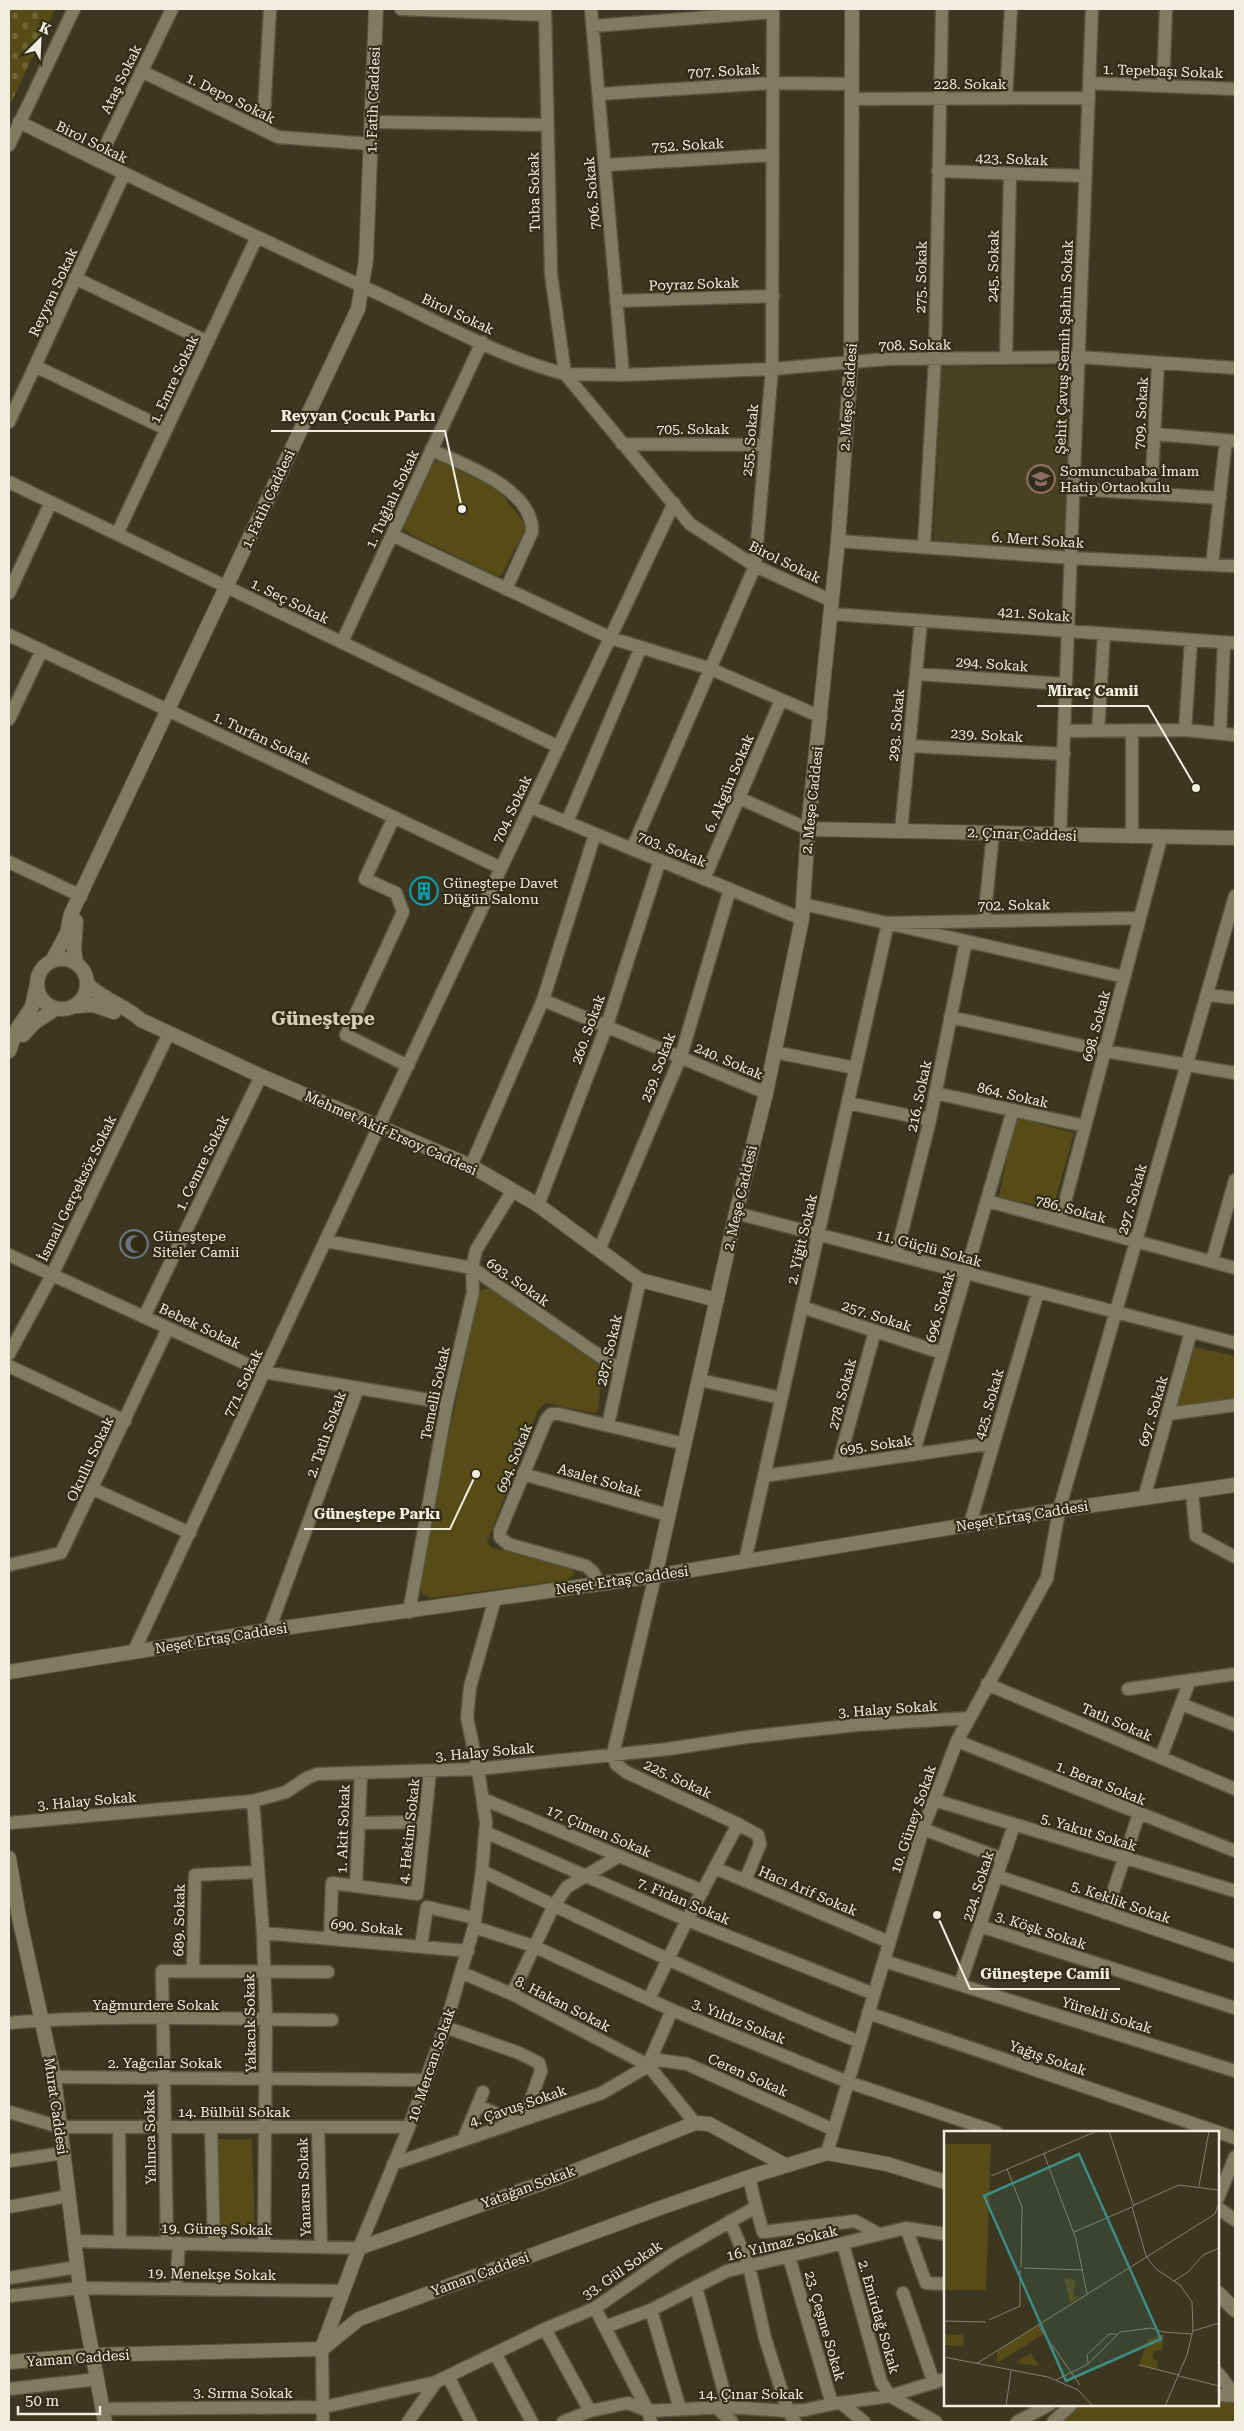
<svg xmlns="http://www.w3.org/2000/svg" width="1244" height="2431" font-family="'Roboto Serif',serif">
  <style>
    .built { fill: #494123 }
    .cemetery { fill: url(#cemetery-stones) }
    .park { fill: #574b17 }
    .lines { fill: none; stroke-linecap: round; stroke-linejoin: round }
    .minor-casing { stroke: #595440; stroke-width: 15 }
    .tertiary-casing { stroke: #595440; stroke-width: 16 }
    .secondary-casing { stroke: #595440; stroke-width: 16 }
    .minor { stroke: #817b62; stroke-width: 12 }
    .tertiary { stroke: #817b62; stroke-width: 14 }
    .secondary { stroke: #817b62; stroke-width: 14 }
    .labels { text-anchor: middle; dominant-baseline: central; stroke-width: 4.5; stroke-linejoin: round; paint-order: stroke }
    .street-label { font-size: 14px; fill: #f1eee0; stroke: #332d17 }
    .poi-label { font-size: 14px; fill: #f1eee0; stroke: #332d17; text-anchor: start }
    .district-label { font-size: 19px; font-weight: bold; fill: #d6cfb4; stroke: #332d17 }
    .inset-road { fill: none; stroke: #85806d; stroke-width: 1 }
    .view { fill: #3c8e85; fill-opacity: 0.15; stroke: #3c8e85; stroke-width: 2.5 }
    .inset-edge { fill: none; stroke: #f1eee0; stroke-width: 2.5 }
    .leader { fill: none; stroke: #f1eee0; stroke-width: 2 }
    .callout-dot { fill: #f1eee0; stroke: #332d17; stroke-width: 2 }
    .callout-label { font-size: 15px; text-anchor: middle; font-weight: bold; fill: #f1eee0; stroke: #332d17; stroke-width: 4.5; stroke-linejoin: round; paint-order: stroke }
  </style>
  <defs>
    <pattern id="cemetery-stones" width="16" height="16" patternUnits="userSpaceOnUse" patternTransform="scale(1.25)"><rect width="16" height="16" fill="#574b17"/><path d="M2 7V4a2 2 0 0 1 4 0v3zM10 15v-3a2 2 0 0 1 4 0v3z" fill="#706538"/></pattern>
  </defs>
  <rect width="100%" height="100%" fill="#3d3721"/>
  <path class="built" d="M941 367H1070L1066 552 934 540Z"/>
  <path class="cemetery" d="M9 9H55L9 107Z"/>
  <path class="park" d="M438 461 492 486 502 495 525 523 524 531 502 575 497 576 410 534 404 529V523L433 463Z
    M1020 1119 1074 1133 1053 1208 1003 1199 999 1196 1015 1121Z
    M484 1289H493L603 1368 598 1411 593 1413 546 1403 538 1410 487 1542 491 1547 571 1568 575 1572 573 1576 567 1580 431 1598C421 1595 418 1589 418 1578L478 1299 480 1292Z
    M1189 1346 1235 1356V1400L1179 1406 1174 1401Z
    M217 2139H252L255 2233H219Z
    M1218 2401 1235 2403V2422H1064L1081 2405H1218Z"/>
  <g class="lines">
    <defs>
      <path id="minor" d="M401 9 545 15
        M545 9 551 274 565 374 623 375 772 369 887 359 1006 358 1079 357 1235 368
        M591 9 623 375
        M593 26 773 12
        M141 71 278 137 371 144
        M1089 83 1235 89
        M1163 86 1166 9
        M599 94 773 83 851 84
        M1006 98 1011 9
        M851 99 1089 98
        M19 122C139 181 260 239 381 295 441 323 502 358 565 374L690 524 755 566 832 601
        M372 122 547 125
        M263 130 270 9
        M9 145 74 9
        M98 161 172 9
        M605 165 773 155
        M938 171 1085 176
        M75 278 208 342
        M616 301 773 296
        M1006 358 1010 174
        M35 366 166 429
        M9 422 124 174
        M1155 434 1235 441
        M622 444 764 445
        M431 450C463 464 534 489 532 532L506 589
        M9 482 559 747
        M1074 489 1220 498
        M1151 494 1158 363
        M117 534 257 237
        M392 535 611 638 711 669 821 717
        M838 541 1071 558 1235 566
        M924 546 935 359 942 9
        M1212 565 1226 440
        M9 593 51 502
        M831 614 1235 643
        M9 635 501 868
        M342 642 482 342
        M916 674 1066 684
        M9 719 42 650
        M1185 730 1191 640
        M1064 731 1185 730 1235 735
        M1098 731 1104 634
        M1132 731V837
        M1220 733 1224 643
        M909 746 1064 754
        M739 798 808 829
        M530 807 802 919
        M394 817 365 879 396 893 403 912 346 1035 408 1066
        M567 822 641 647
        M901 831 921 621
        M1060 835 1092 9
        M632 849 755 566 772 369 773 9
        M9 862 81 896
        M704 879 781 700
        M803 904 1124 977
        M984 921 993 833
        M1207 995 1235 998
        M543 1000 766 1093
        M950 1017 1105 1051 1235 1073
        M774 1052 855 1068
        M935 1093 1085 1126
        M848 1103 930 1120
        M471 1166 543 1000 595 834
        M987 1201 1235 1268
        M538 1205 607 1025 660 860
        M736 1213 1235 1343
        M1060 1221 1161 838
        M326 1241 472 1268 620 1370
        M599 1250 681 1056 730 889
        M9 1255 264 1372 447 1403
        M896 1255 930 1120 966 941
        M1212 1261 1235 1180
        M802 1307 942 1353
        M144 1317 261 1076
        M9 1354 52 1275 169 1033
        M9 1366 125 1421
        M700 1380 781 1398
        M1168 1414 1235 1405
        M608 1425 640 1280
        M913 1455 1013 1110
        M838 1465 875 1331
        M523 1474 668 1515
        M764 1476 993 1443
        M93 1489 190 1533
        M1192 1492 1196 1536 1235 1557
        M1144 1498 1191 1332
        M970 1524 1038 1292
        M745 1561 888 923 1140 918
        M9 1565 61 1553 168 1328
        M655 1576 613 1754 616 1764 626 1772 738 1824 758 1835 760 1844 745 1881
        M599 1583 593 1572 586 1566 508 1544 500 1537V1531L546 1420 551 1414H559L685 1444
        M409 1612 447 1403 473 1292 472 1268 476 1250 513 1190
        M269 1630 358 1388
        M134 1651 378 1128 674 503
        M987 1684 1235 1789
        M1128 1689 1235 1674
        M1181 1704 1235 1725
        M957 1741 1235 1851
        M1161 1757 1190 1680
        M483 1799 703 1891
        M934 1800 1235 1891
        M253 1801 263 1933 266 2019 264 2245
        M9 1823 253 1801 286 1792 307 1778 317 1774 478 1769 668 1749 747 1737 856 1725 969 1718
        M359 1823 425 1822
        M923 1829 1003 1859
        M485 1832 687 1920 874 1994
        M715 1868 889 1942
        M482 1871C607 1931 731 1991 860 2042
        M997 1876 1235 1956
        M356 1886 361 1773
        M1106 1913 1139 1814
        M980 1926 1235 2008
        M474 1927 533 1946 672 2010 848 2082 996 2132
        M263 1933 468 1951
        M330 1939 332 1883 417 1894 430 1772
        M421 1946 427 1907 475 1918
        M884 1961 1235 2071
        M193 1970 195 1875 258 1872
        M462 1973 512 1994 648 2065 695 2123
        M960 1984 1014 1825
        M512 1994 554 1905 567 1887 619 1856
        M649 1999 687 1920 738 1824
        M868 2013 1218 2132
        M9 2023C116 2014 224 2019 332 2020
        M445 2027 519 2053 539 2063 541 2071 524 2119
        M648 2065 672 2010
        M54 2077 425 2080
        M478 2106 507 2118 513 2123
        M9 2112 60 2127H409
        M119 2127 120 2242
        M211 2127 214 2244
        M318 2127 321 2247
        M1218 2132 1235 2138
        M463 2140 483 2092
        M827 2153 923 1829 957 1741 1047 1578 1059 1510 1235 896
        M9 2161 63 2153
        M393 2164 602 2093 658 2060 687 2064 834 2130
        M1218 2198 1235 2157
        M9 2207 68 2196
        M756 2207 763 2232 855 2221 879 2234
        M1218 2208 1235 2220
        M730 2221 749 2266 765 2338 788 2411 795 2422
        M906 2228 926 2283 945 2284
        M74 2241 359 2248 409 2127 445 2027 474 1927 482 1871 486 1822 478 1769 467 1718 470 1687 495 1599
        M167 2243 162 1971 328 1972
        M843 2244 881 2382 890 2396 945 2379
        M789 2257 832 2404
        M9 2278 77 2267
        M696 2287 728 2407
        M176 2289 179 2243
        M903 2293 934 2383
        M9 2296 80 2288 343 2291
        M595 2308 648 2411 651 2422
        M651 2310 680 2409
        M605 2327 651 2310 727 2271 906 2228 945 2234
        M545 2329 590 2411
        M322 2349 323 2422
        M495 2353 532 2422
        M1218 2373 1235 2395
        M448 2376 471 2422
        M9 2389 98 2379
        M1218 2395 1235 2396
        M841 2403 864 2422
        M717 2408 732 2422
        M103 2409 324 2407 436 2382
        M408 2422 436 2382 545 2329 595 2308 673 2254 756 2207 749 2177
        M563 2422 590 2411 628 2403 648 2411 728 2407 788 2411 805 2410 832 2404 890 2396 936 2422
        M1017 2422 1049 2405
        M1053 2422 1071 2405"/>
      <path id="tertiary" d="M808 829 1235 838
        M37 984a25 25 0 1 1 50 0a25 25 0 1 1-50 0Z
        M52 961 67 933 71 914 358 309 366 260 376 9
        M76 963 74 950 76 921
        M87 984C103 1000 125 1005 141 1020L261 1076 471 1166 538 1205 640 1280 717 1300
        M76 1006 93 1005 114 1012
        M23 1035 34 1023 55 1009
        M9 1051 17 1029 32 1007 36 988
        M655 1576 736 1213 766 1093 802 919 808 829 838 541 851 362 852 9
        M9 1858 19 1917 54 2077 80 2288 105 2422"/>
      <path id="secondary" d="M9 1672 269 1630 655 1576 1059 1510 1235 1485
        M1218 2293 1235 2310
        M322 2348 359 2248 557 2178 695 2123 709 2124 785 2165
        M9 2362 94 2355 322 2349 359 2319 660 2208 749 2177 827 2153 887 2164 945 2182"/>
    </defs>
    <use href="#minor" class="minor-casing"/>
    <use href="#tertiary" class="tertiary-casing"/>
    <use href="#secondary" class="secondary-casing"/>
    <use href="#minor" class="minor"/>
    <use href="#tertiary" class="tertiary"/>
    <use href="#secondary" class="secondary"/>
  </g>
  <defs>
    <symbol id="school-ring" viewBox="-11 -11 22 22"><circle r="9.5" fill="#332d17" stroke="#8d6e63" stroke-width="1.5"/><path d="M0-5L7-2L0 1L-7-2ZM-4 1L0 2.5L4 1V4Q0 6-4 4Z" fill="#8d6e63"/></symbol>
    <symbol id="building-ring" viewBox="-11 -11 22 22"><circle r="9.5" fill="#332d17" stroke="#0f9aa8" stroke-width="1.5"/><path d="M-4-6H4V6H1V3H-1V6H-4ZM-2.5-4.3h1.7v1.8h-1.7ZM.8-4.3h1.7v1.8H.8ZM-2.5-1h1.7V.8h-1.7ZM.8-1h1.7V.8H.8Z" fill="#0f9aa8"/></symbol>
    <symbol id="mosque-ring" viewBox="-11 -11 22 22"><circle r="9.5" fill="#332d17" stroke="#6b7280" stroke-width="1.5"/><path d="M3.5-4.9A6 6 0 1 0 3.5 4.9A5 5 0 1 1 3.5-4.9Z" fill="#6b7280"/></symbol>
  </defs>
  <g fill-rule="evenodd">
    <use href="#school-ring" x="1025" y="463" width="32" height="32"/>
    <use href="#building-ring" x="408" y="875" width="32" height="32"/>
    <use href="#mosque-ring" x="118" y="1228" width="32" height="32"/>
  </g>
  <g class="labels">
    <g class="street-label">
      <text transform="translate(724 71) rotate(-3)">707. Sokak</text>
      <text transform="translate(1163 71) rotate(2)">1. Tepebaşı Sokak</text>
      <text transform="translate(121 79) rotate(-64)">Ataş Sokak</text>
      <text x="970" y="84">228. Sokak</text>
      <text transform="translate(231 98) rotate(26)">1. Depo Sokak</text>
      <text transform="translate(373 100) rotate(-88)">1. Fatih Caddesi</text>
      <text transform="translate(92 142) rotate(26)">Birol Sokak</text>
      <text transform="translate(688 145) rotate(-3)">752. Sokak</text>
      <text transform="translate(1012 159) rotate(2)">423. Sokak</text>
      <text transform="translate(534 192) rotate(-91)">Tuba Sokak</text>
      <text transform="translate(592 193) rotate(-95)">706. Sokak</text>
      <text transform="translate(993 266) rotate(-89)">245. Sokak</text>
      <text transform="translate(921 277) rotate(-89)">275. Sokak</text>
      <text transform="translate(694 284) rotate(-2)">Poyraz Sokak</text>
      <text transform="translate(53 292) rotate(-65)">Reyyan Sokak</text>
      <text transform="translate(458 314) rotate(25)">Birol Sokak</text>
      <text transform="translate(915 345) rotate(-1)">708. Sokak</text>
      <text transform="translate(1064 347) rotate(-88)">Şehit Çavuş Semih Şahin Sokak</text>
      <text transform="translate(174 379) rotate(-65)">1. Emre Sokak</text>
      <text transform="translate(848 397) rotate(-86)">2. Meşe Caddesi</text>
      <text transform="translate(1141 413) rotate(-87)">709. Sokak</text>
      <text x="693" y="429">705. Sokak</text>
      <text transform="translate(750 440) rotate(-85)">255. Sokak</text>
      <text transform="translate(268 499) rotate(-65)">1. Fatih Caddesi</text>
      <text transform="translate(392 499) rotate(-65)">1. Tuğlalı Sokak</text>
      <text transform="translate(1038 540) rotate(4)">6. Mert Sokak</text>
      <text transform="translate(785 562) rotate(26)">Birol Sokak</text>
      <text transform="translate(290 601) rotate(26)">1. Seç Sokak</text>
      <text transform="translate(1034 614) rotate(4)">421. Sokak</text>
      <text transform="translate(992 664) rotate(4)">294. Sokak</text>
      <text transform="translate(896 725) rotate(-85)">293. Sokak</text>
      <text transform="translate(987 735) rotate(3)">239. Sokak</text>
      <text transform="translate(262 738) rotate(25)">1. Turfan Sokak</text>
      <text transform="translate(729 783) rotate(-67)">6. Akgün Sokak</text>
      <text transform="translate(812 800) rotate(-84)">2. Meşe Caddesi</text>
      <text transform="translate(512 809) rotate(-65)">704. Sokak</text>
      <text transform="translate(1022 834) rotate(2)">2. Çınar Caddesi</text>
      <text transform="translate(672 849) rotate(22)">703. Sokak</text>
      <text transform="translate(1014 905) rotate(-1)">702. Sokak</text>
      <text transform="translate(1096 1026) rotate(-75)">698. Sokak</text>
      <text transform="translate(588 1029) rotate(-70)">260. Sokak</text>
      <text transform="translate(729 1061) rotate(23)">240. Sokak</text>
      <text transform="translate(658 1067) rotate(-69)">259. Sokak</text>
      <text transform="translate(1013 1095) rotate(13)">864. Sokak</text>
      <text transform="translate(919 1096) rotate(-78)">216. Sokak</text>
      <text transform="translate(391 1133) rotate(24)">Mehmet Akif Ersoy Caddesi</text>
      <text transform="translate(202 1163) rotate(-64)">1. Cemre Sokak</text>
      <text transform="translate(77 1188) rotate(-64)">İsmail Gerçeksöz Sokak</text>
      <text transform="translate(740 1198) rotate(-77)">2. Meşe Caddesi</text>
      <text transform="translate(1132 1199) rotate(-74)">297. Sokak</text>
      <text transform="translate(1071 1209) rotate(15)">786. Sokak</text>
      <text transform="translate(802 1239) rotate(-77)">2. Yiğit Sokak</text>
      <text transform="translate(929 1248) rotate(15)">11. Güçlü Sokak</text>
      <text transform="translate(518 1282) rotate(35)">693. Sokak</text>
      <text transform="translate(940 1307) rotate(-74)">696. Sokak</text>
      <text transform="translate(877 1316) rotate(18)">257. Sokak</text>
      <text transform="translate(200 1326) rotate(25)">Bebek Sokak</text>
      <text transform="translate(609 1350) rotate(-77)">287. Sokak</text>
      <text transform="translate(243 1383) rotate(-65)">771. Sokak</text>
      <text transform="translate(435 1393) rotate(-78)">Temelli Sokak</text>
      <text transform="translate(842 1394) rotate(-75)">278. Sokak</text>
      <text transform="translate(989 1404) rotate(-74)">425. Sokak</text>
      <text transform="translate(1153 1411) rotate(-74)">697. Sokak</text>
      <text transform="translate(326 1434) rotate(-70)">2. Tatlı Sokak</text>
      <text transform="translate(876 1445) rotate(-8)">695. Sokak</text>
      <text transform="translate(514 1458) rotate(-68)">694. Sokak</text>
      <text transform="translate(90 1459) rotate(-65)">Okullu Sokak</text>
      <text transform="translate(600 1480) rotate(16)">Asalet Sokak</text>
      <text transform="translate(1022 1516) rotate(-9)">Neşet Ertaş Caddesi</text>
      <text transform="translate(622 1580) rotate(-8)">Neşet Ertaş Caddesi</text>
      <text transform="translate(221 1638) rotate(-9)">Neşet Ertaş Caddesi</text>
      <text transform="translate(888 1709) rotate(-4)">3. Halay Sokak</text>
      <text transform="translate(1117 1722) rotate(23)">Tatlı Sokak</text>
      <text transform="translate(485 1752) rotate(-5)">3. Halay Sokak</text>
      <text transform="translate(678 1779) rotate(25)">225. Sokak</text>
      <text transform="translate(1101 1783) rotate(22)">1. Berat Sokak</text>
      <text transform="translate(87 1801) rotate(-5)">3. Halay Sokak</text>
      <text transform="translate(913 1819) rotate(-71)">10. Güney Sokak</text>
      <text transform="translate(343 1829) rotate(-88)">1. Akit Sokak</text>
      <text transform="translate(409 1831) rotate(-84)">4. Hekim Sokak</text>
      <text transform="translate(599 1831) rotate(23)">17. Çimen Sokak</text>
      <text transform="translate(1089 1832) rotate(17)">5. Yakut Sokak</text>
      <text transform="translate(978 1886) rotate(-72)">224. Sokak</text>
      <text transform="translate(808 1891) rotate(23)">Hacı Arif Sokak</text>
      <text transform="translate(684 1901) rotate(23)">7. Fidan Sokak</text>
      <text transform="translate(1121 1902) rotate(19)">5. Keklik Sokak</text>
      <text transform="translate(179 1920) rotate(-89)">689. Sokak</text>
      <text transform="translate(367 1927) rotate(5)">690. Sokak</text>
      <text transform="translate(1041 1930) rotate(18)">3. Köşk Sokak</text>
      <text transform="translate(563 2004) rotate(27)">8. Hakan Sokak</text>
      <text x="156" y="2005">Yağmurdere Sokak</text>
      <text transform="translate(1107 2015) rotate(17)">Yürekli Sokak</text>
      <text transform="translate(739 2021) rotate(22)">3. Yıldız Sokak</text>
      <text transform="translate(250 2023) rotate(-91)">Yakacık Sokak</text>
      <text transform="translate(1048 2058) rotate(19)">Yağış Sokak</text>
      <text x="165" y="2063">2. Yağcılar Sokak</text>
      <text transform="translate(431 2065) rotate(-71)">10. Mercan Sokak</text>
      <text transform="translate(748 2075) rotate(24)">Ceren Sokak</text>
      <text transform="translate(56 2106) rotate(82)">Murat Caddesi</text>
      <text transform="translate(518 2106) rotate(-19)">4. Çavuş Sokak</text>
      <text x="234" y="2112">14. Bülbül Sokak</text>
      <text transform="translate(150 2137) rotate(-91)">Yalınca Sokak</text>
      <text transform="translate(304 2187) rotate(-92)">Yanarsu Sokak</text>
      <text transform="translate(528 2187) rotate(-20)">Yatağan Sokak</text>
      <text transform="translate(217 2229) rotate(1)">19. Güneş Sokak</text>
      <text transform="translate(782 2243) rotate(-13)">16. Yılmaz Sokak</text>
      <text transform="translate(622 2270) rotate(-34)">33. Gül Sokak</text>
      <text transform="translate(212 2274) rotate(1)">19. Menekşe Sokak</text>
      <text transform="translate(480 2274) rotate(-20)">Yaman Caddesi</text>
      <text transform="translate(879 2317) rotate(74)">2. Emirdağ Sokak</text>
      <text transform="translate(825 2326) rotate(74)">23. Çeşme Sokak</text>
      <text transform="translate(78 2358) rotate(-4)">Yaman Caddesi</text>
      <text x="243" y="2393">3. Sırma Sokak</text>
      <text x="751" y="2394">14. Çınar Sokak</text>
    </g>
    <g class="poi-label">
      <text x="1060" y="471">Somuncubaba İmam<tspan x="1060" dy="16">Hatip Ortaokulu</tspan></text>
      <text x="443" y="883">Güneştepe Davet<tspan x="443" dy="16">Düğün Salonu</tspan></text>
      <text x="153" y="1236">Güneştepe<tspan x="153" dy="16">Siteler Camii</tspan></text>
    </g>
    <g class="district-label">
      <text x="323" y="1018">Güneştepe</text>
    </g>
  </g>
  <g transform="translate(944 2131)">
    <rect width="275" height="275" fill="#3d3721"/>
    <path d="M0 13H47L42 159H0Z" fill="#574b17"/>
    <path d="M120 147 132 149 129 166 137 165 126 172ZM93 195 100 203 53 232V220ZM0 203 19 204 20 215 0 214ZM220 203 218 218 210 221 208 227 214 230 212 238 195 234 204 209ZM87 222 95 235 71 232Z" fill="#574b17"/>
    <path class="inset-road" d="M165 0 190 76M100 23 132 108 143 163M63 38 78 76 77 136M47 45 153 0M255 55 265 0M190 74 235 54 275 59M188 76 202 125 212 138 236 154 248 171 249 199 243 224 221 275M130 101 188 76M80 137 139 139M230 150 244 141 259 124 275 117M45 189 76 175V139M0 190 42 191M94 194 136 254M249 200 275 192M0 226 104 246 134 259 149 275M144 232 143 224 165 203H173M32 233 271 83 275 71M195 234 235 244M235 245 275 255M112 249 144 233 176 201 207 197 220 201 248 203M62 275 67 240"/>
    <path class="view" d="M135 23 217 208 122 250 40 65Z"/>
    <rect width="275" height="275" class="inset-edge"/>
  </g>
  <path class="leader" d="M462 509L445 431H271M1196 788L1148 706H1037M476 1474L450 1529H304M937 1915L970 1989H1120"/>
  <g class="callout-dot">
    <circle cx="462" cy="509" r="5"/>
    <circle cx="1196" cy="788" r="5"/>
    <circle cx="476" cy="1474" r="5"/>
    <circle cx="937" cy="1915" r="5"/>
  </g>
  <g class="callout-label">
    <text x="358" y="421">Reyyan Çocuk Parkı</text>
    <text x="1093" y="696">Miraç Camii</text>
    <text x="377" y="1519">Güneştepe Parkı</text>
    <text x="1045" y="1979">Güneştepe Camii</text>
  </g>
  <rect width="1244" height="2431" fill="none" stroke="#f1eee0" stroke-width="20"/>
  <g transform="translate(40 40) rotate(24)" stroke="#332d17" stroke-width="4" paint-order="stroke">
  <path d="M0-4L9 19L0 12L-9 19Z" fill="#f1eee0"/>
  <text y="-8" font-size="14" font-weight="bold" text-anchor="middle" fill="#f1eee0">K</text>
  </g>
  <path d="M18 2406v8h82v-8" fill="none" stroke="#f1eee0" stroke-width="2.5"/>
  <text x="25" y="2406" font-size="15" fill="#f1eee0" stroke="#332d17" stroke-width="4" paint-order="stroke">50 m</text>
</svg>
